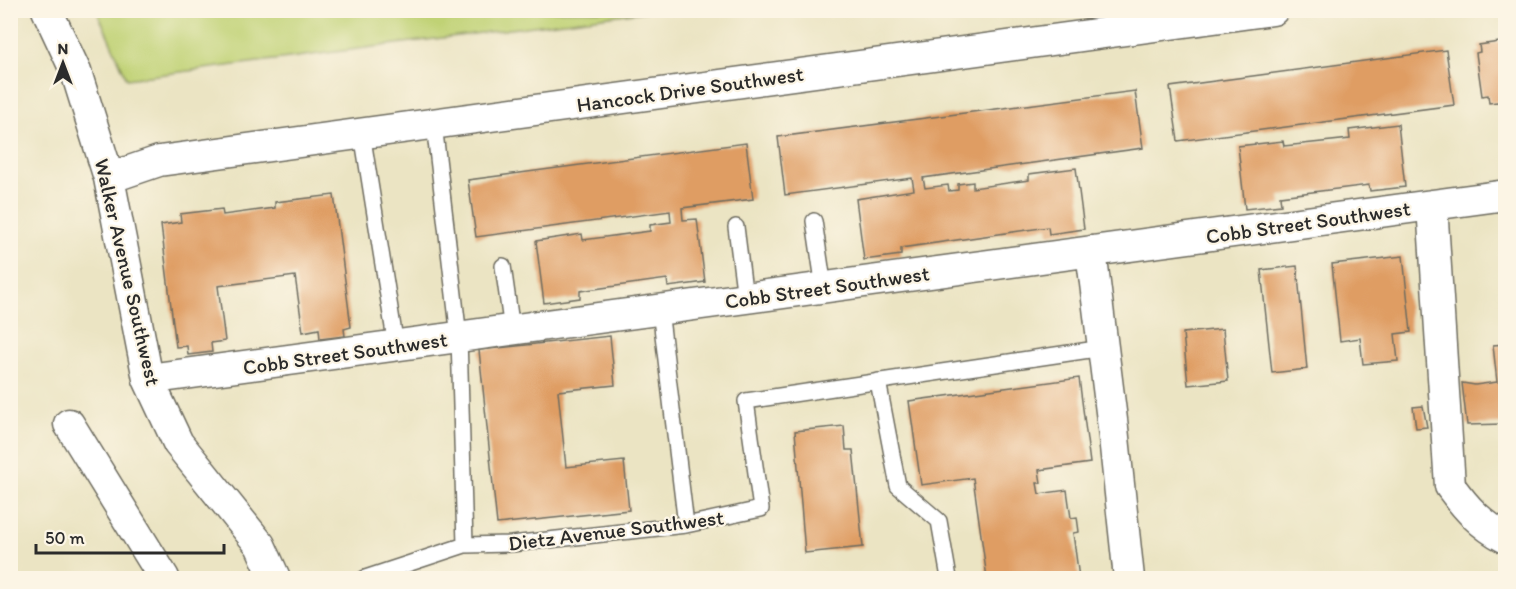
<svg xmlns="http://www.w3.org/2000/svg" width="1516" height="589" font-family="Itim,sans-serif">
  <style>
    .green { fill: #c0d275; stroke: #767e50; stroke-width: 1.5 }
    .building { fill: #df9d64 }
    .lines { fill: none; stroke-linecap: round; stroke-linejoin: round }
    .service-casing { stroke: #6e6c60; stroke-width: 18 }
    .minor-casing { stroke: #6e6c60; stroke-width: 33 }
    .service { stroke: #fff; stroke-width: 15 }
    .minor { stroke: #fff; stroke-width: 30 }
    .labels { text-anchor: middle; dominant-baseline: central; stroke-width: 4.5; stroke-linejoin: round; paint-order: stroke }
    .street-label { font-size: 21px; fill: #2b2b2b; stroke: #fcf5e5 }
  </style>
  <rect width="100%" height="100%" fill="#fcf5e5"/>
  <filter id="ink" filterUnits="userSpaceOnUse"><feTurbulence type="fractalNoise" baseFrequency=".0167" numOctaves="2"/><feDisplacementMap in="SourceGraphic" scale="12" xChannelSelector="R" yChannelSelector="G"/><feConvolveMatrix kernelMatrix="1 2 1 2 8 2 1 2 1" color-interpolation-filters="sRGB"/></filter>
  <filter id="wash" filterUnits="userSpaceOnUse"><feTurbulence type="fractalNoise" baseFrequency=".008" numOctaves="4" result="noise"/><feDisplacementMap in="SourceGraphic" scale="24" xChannelSelector="R" yChannelSelector="G"/><feGaussianBlur stdDeviation="1.35" result="paint"/><feColorMatrix in="noise" values="0 0 0 0 0 0 0 0 0 0 0 0 0 0 0 0 0 1.4 0 .05"/><feComposite in="paint" operator="in"/></filter>
  <g filter="url(#wash)">
    <rect width="100%" height="100%" fill="#ebe4c3"/>
    <path class="green" d="M97 11H649L127 79Z"/>
    <g id="blocks">
      <path class="building" d="M1506 41V101L1489 103 1488 95 1482 96 1476 53 1480 52 1479 45Z
        M1446 50 1454 105 1178 141 1170 87Z
        M1135 91 1143 148 923 178 925 188 948 185 949 191 958 190V184L973 182V188L1029 180V174L1076 168 1084 229 1049 234 1048 227 901 248V255L864 260 856 199 914 190 912 178 785 195 778 137Z
        M1398 124 1405 187 1370 191 1369 185 1280 196 1281 205 1245 209 1238 146 1283 141 1284 146 1350 139 1349 130Z
        M746 143 753 199 682 208 683 220 697 219 705 282 668 287 667 279 580 291V298L544 303 536 241 582 234 583 240 650 231V225L671 222 670 211 476 237 468 180Z
        M334 195 351 327 344 329 345 336 320 339 319 329 303 332 295 276 218 286 225 341 211 343 212 352 188 355 187 346 176 347 161 225 181 222 180 214 222 209 223 215 275 208V202Z
        M1403 256 1411 332 1395 334 1398 361 1363 364 1360 338 1340 341 1332 264Z
        M1297 266 1307 369 1272 373 1261 270Z
        M1223 329 1228 381 1188 385 1183 333Z
        M610 336 615 385 558 391 566 467 624 461 629 510 497 524 479 350Z
        M1506 344V430L1503 424 1467 425 1462 383 1475 385 1497 382 1493 345Z
        M1079 378 1090 463 1039 470 1041 483H1037L1039 494 1067 490 1071 518 1077 517 1079 532 1073 533 1079 578H987L973 478 921 485 909 401Z
        M1423 406 1427 427 1416 428 1413 407Z
        M844 426 846 450H853L863 547 805 553 795 431Z
        M1471 575 1472 578H1453V577Z"/>
    </g>
  </g>
  <g filter="url(#ink)">
    <use href="#blocks" fill-opacity="0" stroke="#6e6c60" stroke-width="1.5"/>
    <g class="lines">
      <defs>
        <path id="service" d="M434 124 459 337 465 545
          M362 133 396 346
          M814 221 824 288
          M736 227 745 298
          M503 266 512 330
          M660 310 686 525
          M878 381 898 486 939 521 949 578
          M365 578 465 545 511 544 686 525 761 509 746 401 1103 348"/>
        <path id="minor" d="M47 10 76 72 109 178 148 379 178 443 260 545 275 578
          M109 178 159 161 1273 10
          M1432 205 1450 486C1466 508 1481 525 1506 538
          M1091 251 1113 428 1129 578
          M148 379 1506 195
          M69 424 164 578"/>
      </defs>
      <use href="#service" class="service-casing"/>
      <use href="#minor" class="minor-casing"/>
      <use href="#service" class="service"/>
      <use href="#minor" class="minor"/>
    </g>
  </g>
  <g class="labels">
    <g class="street-label">
      <text transform="translate(690 89) rotate(-8)">Hancock Drive Southwest</text>
      <text transform="translate(1308 222) rotate(-8)">Cobb Street Southwest</text>
      <text transform="translate(128 272) rotate(77)">Walker Avenue Southwest</text>
      <text transform="translate(827 287) rotate(-8)">Cobb Street Southwest</text>
      <text transform="translate(345 353) rotate(-8)">Cobb Street Southwest</text>
      <text transform="translate(616 530) rotate(-7)">Dietz Avenue Southwest</text>
    </g>
  </g>
  <rect width="1516" height="589" fill="none" stroke="#fcf5e5" stroke-width="36"/>
  <g transform="translate(63 63)" stroke="#fcf5e5" stroke-width="4.5" paint-order="stroke">
  <path d="M0-4.5L10 22L0 15L-10 22Z" fill="#2b2b2b"/>
  <text y="-9" font-size="16" font-weight="bold" text-anchor="middle" fill="#2b2b2b">N</text>
  </g>
  <path d="M36 544v9h188v-9" fill="none" stroke="#2b2b2b" stroke-width="3"/>
  <text x="45" y="544" font-size="18" fill="#2b2b2b" stroke="#fcf5e5" stroke-width="4.5" paint-order="stroke">50 m</text>
</svg>
